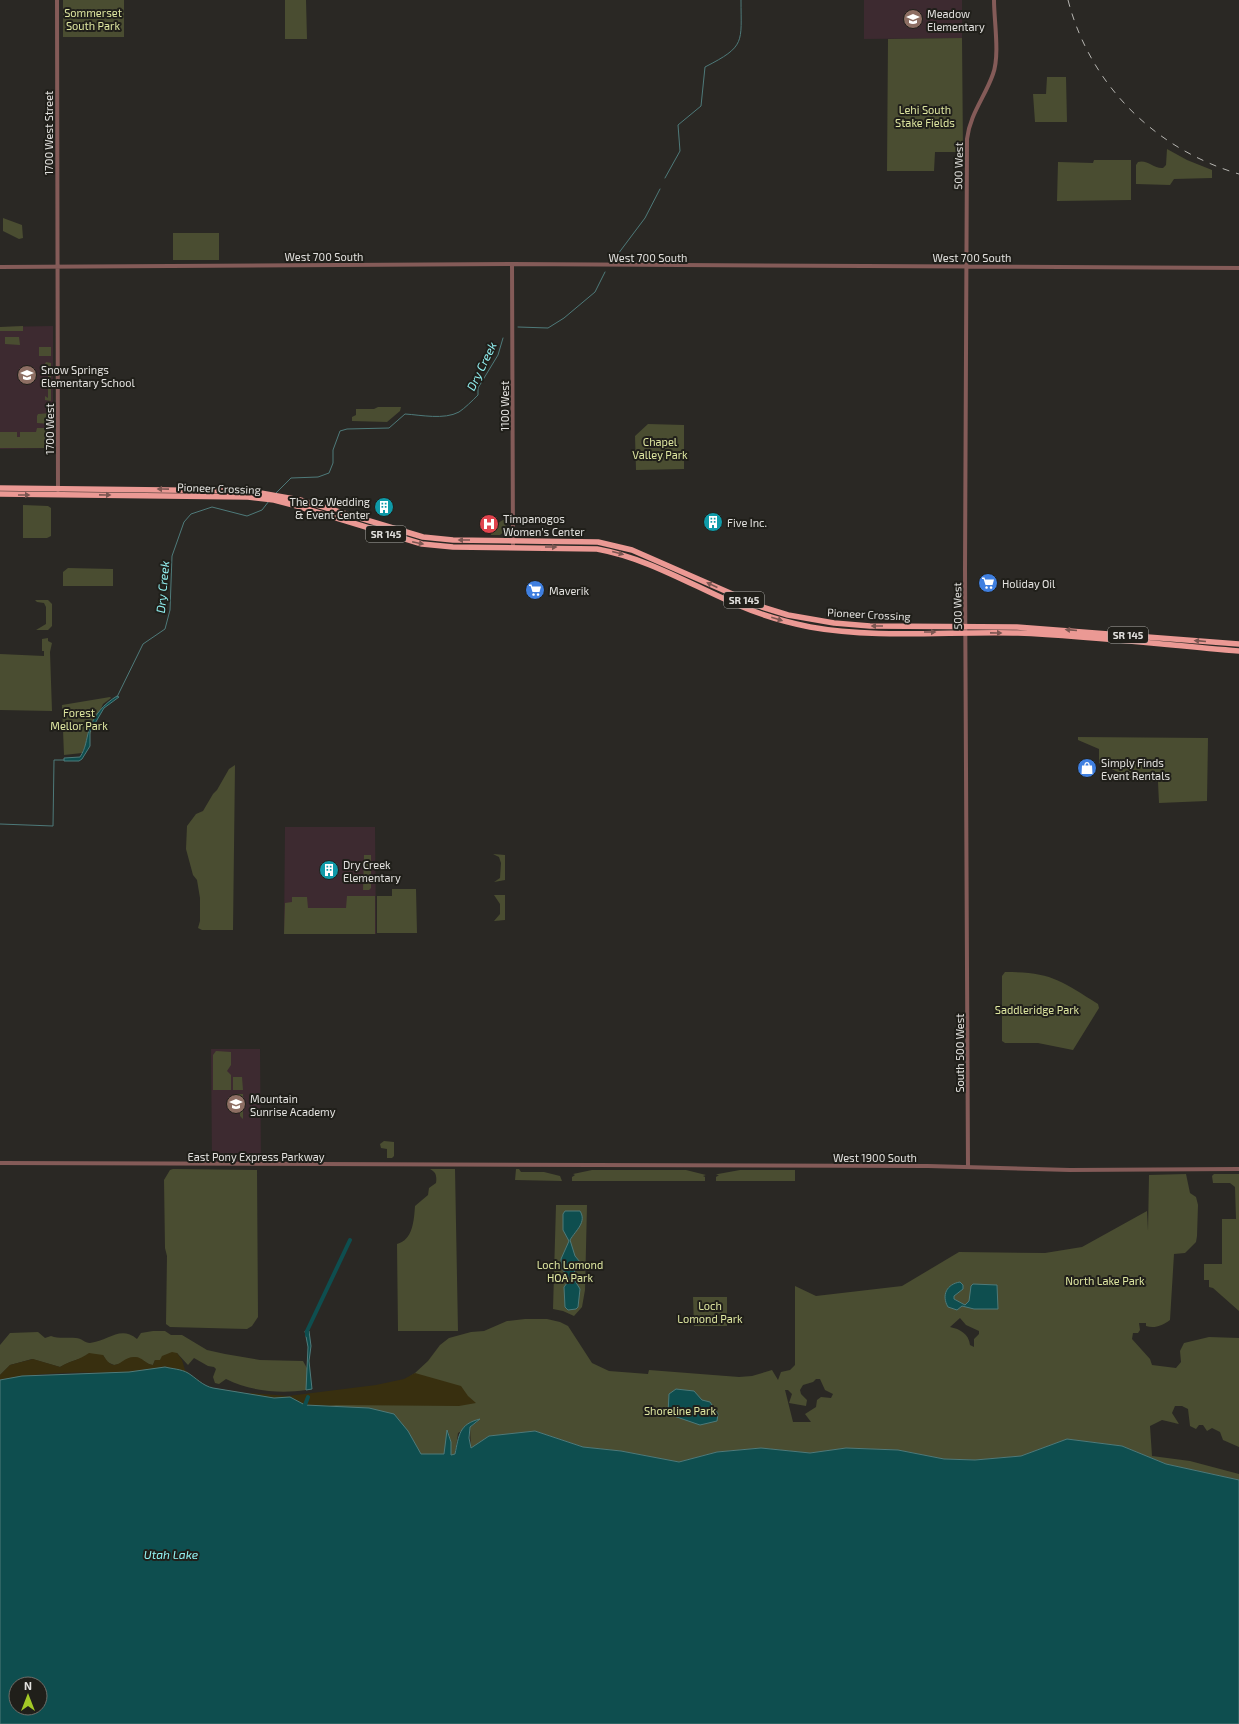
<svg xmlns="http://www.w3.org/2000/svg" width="1239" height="1724" font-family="'Exo 2',sans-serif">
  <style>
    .education { fill: #3d2a30 }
    .green { fill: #4a4d31; fill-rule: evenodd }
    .sand { fill: #382f0f }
    .water { fill: #0e4e4f; stroke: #4e7a7a; fill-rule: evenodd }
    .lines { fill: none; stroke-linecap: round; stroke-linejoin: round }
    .stream { stroke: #4e7a7a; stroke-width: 1 }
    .canal { stroke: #0e4e4f; stroke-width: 4 }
    .tertiary { stroke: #845b58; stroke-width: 4 }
    .trunk { stroke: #eb9994; stroke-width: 5.5 }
    .rail { stroke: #b6b5b1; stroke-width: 1; stroke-dasharray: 7 7; stroke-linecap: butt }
    .oneway { fill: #7b5651 }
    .labels { text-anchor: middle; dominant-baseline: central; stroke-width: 4; stroke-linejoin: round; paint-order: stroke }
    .shield { fill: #201f1a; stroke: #a8a7a3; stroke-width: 1 }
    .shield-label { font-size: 10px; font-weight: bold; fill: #e2e1de }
    .park-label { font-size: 11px; fill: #dee6a0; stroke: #201f1a }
    .poi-label { font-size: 11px; fill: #e2e1de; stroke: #201f1a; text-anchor: start }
    .street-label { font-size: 11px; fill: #e2e1de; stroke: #201f1a }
    .water-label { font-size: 12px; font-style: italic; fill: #93f3f4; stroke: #201f1a }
  </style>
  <rect width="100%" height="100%" fill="#2a2824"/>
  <path class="education" d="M864 0H962V38L864 39Z
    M53 326V448L0 449V327Z
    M285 827H375L376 934H284Z
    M211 1049H260L261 1162 212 1163Z"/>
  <path class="green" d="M63 0H124V37H63Z
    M285 0H306L307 39H285Z
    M962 38 963 152H935L934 171H887L888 39Z
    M1047 77H1066L1067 122H1035L1033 94H1046Z
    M1167 149 1187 160 1212 170V178L1174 179 1170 185 1136 184V165L1138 162C1147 159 1154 169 1163 168L1166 165Z
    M1094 160H1131V200L1057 201 1058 162 1093 163Z
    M3 218 22 225 23 238 19 239 3 231Z
    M173 233H219V260H173Z
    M23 326V331H0V327Z
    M5 337H19L20 345 5 344Z
    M39 347H51V356H39Z
    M46 362 51 363V401L45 400V396L48 398V368L45 364Z
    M378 407H401L400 411 387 422 352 421V417L356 415V409H374Z
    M51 413V424L37 423V416L38 414Z
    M648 424 684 425V469L636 470 635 436Z
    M37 428H51V448H0V432H17V437H20V432H36Z
    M23 505 48 506 51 508V536L47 538H23Z
    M506 519 505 531 500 535H491C491 529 500 520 506 519Z
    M68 568 113 569V586H63V572Z
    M35 600H48L52 604V626L48 630H36L46 624V607L44 603 37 602Z
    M48 638V641L52 643 50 652 52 711 0 710V654L44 656V651H42V639Z
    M110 697 111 698 103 704 82 753 64 755 62 705Z
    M1078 737 1208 738 1207 801 1159 803 1158 782 1137 781 1099 763V749L1078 740Z
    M235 765 233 930H202L198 928 200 921V898L197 880 193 875 186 849 187 826 196 814 203 811 213 794 217 790 229 769Z
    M493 854 505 855V880L494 882 500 878 501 863 499 857Z
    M364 855H371V888L369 890H363Z
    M392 889H416L417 933H377V896H392Z
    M494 895H505V920L494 921 500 914V904Z
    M347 896H375V934H284L285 903 292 902V897H307L308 908H346Z
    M1005 972C1051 972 1060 980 1098 1004L1099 1008 1073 1050 1038 1043H1005L1002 1041V976Z
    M216 1051 231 1052V1065L227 1071 231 1075V1090H213V1055Z
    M233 1077H242L243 1090H233Z
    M237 1094H243V1119L240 1116V1101H233V1096H237Z
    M384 1141 394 1142V1156L392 1158H387V1149L381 1148 380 1144Z
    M173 1169 257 1170 258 1317 252 1326 247 1329 170 1327 166 1324 167 1256 165 1248 164 1180 170 1170Z
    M430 1169H455L458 1331H398L397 1244C413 1240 414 1220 415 1206L428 1195 429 1188 436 1183C437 1176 436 1172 430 1169Z
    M516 1169H519L521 1172H544L560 1176 562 1181 515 1180Z
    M592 1170H686L706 1175 703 1176 705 1177V1181H572V1177L575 1175 573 1174Z
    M740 1170H795V1181H716V1177L719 1175H716L718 1174Z
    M1186 1174 1190 1193 1196 1197 1198 1205 1197 1236 1196 1242 1185 1253 1174 1254 1170 1320C1163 1325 1155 1329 1146 1326V1323H1139L1140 1330 1138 1333H1133L1132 1339 1150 1359 1152 1365 1176 1368 1181 1362 1180 1351 1184 1343 1209 1337 1239 1338V1447L1223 1440 1220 1432 1212 1428 1207 1431 1203 1425H1199L1196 1429 1190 1426 1188 1409 1182 1406H1175L1172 1413 1179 1424 1162 1420 1150 1426 1152 1456 1190 1461 1239 1474V1480L1166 1464 1122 1446 1067 1439 1021 1456 975 1460 944 1459 898 1450 846 1448 810 1453 761 1448 717 1452 679 1462 621 1451 583 1447 535 1431 489 1436 471 1448 470 1427 480 1420 458 1433 455 1454 451 1455V1442L448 1431 444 1454H421L325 1419 142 1369 187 1373 207 1387 274 1398 392 1388 415 1373 428 1361 440 1345 449 1338 471 1332 484 1331 507 1321 525 1319H547L560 1322 568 1326 592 1363 609 1371 648 1374 649 1370 739 1377 752 1376 772 1370 778 1380 781 1372 790 1370 795 1365V1286L816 1296 902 1286 959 1252 1045 1253 1082 1247 1147 1211 1148 1231 1149 1175ZM960 1318 966 1325 979 1331V1334L974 1339V1347L970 1345C969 1334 960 1329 950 1327ZM816 1379H820L825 1390 833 1394 831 1398 821 1397 817 1400 816 1407 805 1414 811 1422H793L785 1390H788L792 1394 789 1403 806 1406 807 1400 801 1394 800 1390 803 1385 813 1382Z
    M1214 1174H1239V1311L1213 1288 1209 1287V1280H1204V1264H1222V1219H1236L1235 1187 1230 1183H1213L1212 1176Z
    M556 1205H587L585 1290 582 1307 574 1316 563 1311 553 1309Z
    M693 1297H727V1326H694Z
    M153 1331H165L171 1335H182L207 1350 225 1354 260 1360 303 1361 308 1370 306 1390C280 1394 249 1391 226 1379L219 1384 215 1383 213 1377 216 1369 214 1367 208 1366 194 1358 188 1365 177 1353 160 1360H155L153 1365C148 1365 145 1361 141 1360 131 1359 123 1364 114 1365L107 1362 103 1355C91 1354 70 1361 60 1367L32 1359 10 1365 0 1375V1345L10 1333 38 1332 45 1338 51 1336C59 1339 67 1337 76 1338 81 1338 85 1343 90 1343 109 1341 120 1325 137 1339L141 1333Z"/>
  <path class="sand" d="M172 1352 177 1353 182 1360 185 1370 207 1387C138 1372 69 1367 0 1380V1375L10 1365 33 1359 60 1367C69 1361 80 1360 89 1353L103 1355C116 1376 120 1357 134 1357 142 1356 145 1364 153 1365L155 1360H160L162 1356Z
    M415 1373 461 1386 468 1396 476 1403 459 1406 336 1405 291 1412 243 1402 251 1393 288 1396 376 1385 404 1379Z"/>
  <path class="water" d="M117 696 119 697 104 708 90 732V746L82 759 79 761H64V758L80 757C86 748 86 740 89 730 94 715 104 704 117 696Z
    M565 1211H580C587 1222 576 1230 570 1240L575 1256 580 1262 572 1276 580 1289 578 1307 576 1309 568 1310 565 1307 564 1287 570 1279 562 1269 561 1259 569 1241 563 1230V1214Z
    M960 1282 963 1285V1289L954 1296V1299L965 1305 969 1301 971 1286 973 1284 997 1285 998 1309H974L962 1306 957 1310 948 1307C941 1295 947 1284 960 1282Z
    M305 1331H309L311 1346 309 1361 312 1389 306 1390 308 1347Z
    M165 1367C173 1369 181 1369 188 1373 196 1378 203 1386 213 1388L274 1398 290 1397 305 1405 369 1408 394 1414 408 1431 421 1454H444L447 1430 451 1442V1455L455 1454C459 1435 459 1424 480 1419L470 1427 469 1438 471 1448 489 1436 535 1431 583 1447 621 1451 679 1462 717 1452 761 1448 810 1453 846 1448 898 1450 944 1459 975 1460 1021 1456 1067 1439 1122 1446 1166 1464 1239 1480V1724H0V1380L22 1376 129 1372ZM16 1684H40V1708H16Z
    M676 1389 694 1391 702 1400 710 1402 718 1414 717 1421 700 1425 668 1414 669 1394Z"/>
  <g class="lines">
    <path class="stream" d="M665 178 680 151 678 125 701 106 705 67C746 46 741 43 741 0
      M615 258 645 218 660 189
      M518 327 548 328 564 318 595 292 605 272
      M276 493 291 478 318 477 329 473 333 463V450L340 431 347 429 389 428 405 414C421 415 444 420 459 412 465 408 472 401 478 395V388L498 355 503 338
      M117 697 143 644 165 629 170 610 172 556 184 522 191 514 212 507 247 516 262 510 269 501
      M0 824 53 826 54 760H64"/>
    <path class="canal" d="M307 1335V1331L350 1240
      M305 1405 308 1397"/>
    <path class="tertiary" d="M57 0 58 490
      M512 264 513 547
      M0 267 512 264 1239 268
      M0 1163 928 1166 1070 1170 1239 1169
      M968 1167 965 569 967 139C970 114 985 97 993 74 1000 55 994 21 994 0"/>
    <path class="trunk" d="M0 488 249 491 300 500 423 537 453 540 598 542 632 550 762 607 788 615 834 623 870 626 1017 627 1239 644
      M0 494 248 497 274 500 297 506 422 544 453 547 597 549C647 558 691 585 738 605 761 615 785 622 810 627 876 639 951 631 1018 633 1092 636 1166 645 1239 651"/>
    <path class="rail" d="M1068 0C1090 85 1155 149 1239 174"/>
  </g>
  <defs><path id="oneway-solid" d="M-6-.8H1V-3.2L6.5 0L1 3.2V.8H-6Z"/></defs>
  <g class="oneway">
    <use href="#oneway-solid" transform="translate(163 489) rotate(-179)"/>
    <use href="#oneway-solid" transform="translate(24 495)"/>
    <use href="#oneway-solid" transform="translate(105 495) rotate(1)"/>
    <use href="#oneway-solid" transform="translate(464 540) rotate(-180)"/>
    <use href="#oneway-solid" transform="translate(418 543) rotate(12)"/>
    <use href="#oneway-solid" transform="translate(551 547)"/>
    <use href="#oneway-solid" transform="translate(618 553) rotate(15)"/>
    <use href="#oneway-solid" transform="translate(712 585) rotate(-155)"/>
    <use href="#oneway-solid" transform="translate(777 619) rotate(17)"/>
    <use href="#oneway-solid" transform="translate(877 626) rotate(-180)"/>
    <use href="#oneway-solid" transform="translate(1071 630) rotate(-175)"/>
    <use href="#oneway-solid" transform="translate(930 632)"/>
    <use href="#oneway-solid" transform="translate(996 633) rotate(1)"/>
    <use href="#oneway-solid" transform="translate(1200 641) rotate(-175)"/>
  </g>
  <defs>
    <symbol id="school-disc" viewBox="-11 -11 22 22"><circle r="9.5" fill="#8d6e63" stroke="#201f1a"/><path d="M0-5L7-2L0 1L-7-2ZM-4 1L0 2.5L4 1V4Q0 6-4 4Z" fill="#fff"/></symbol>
    <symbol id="building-disc" viewBox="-11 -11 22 22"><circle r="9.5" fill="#0f9aa8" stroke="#201f1a"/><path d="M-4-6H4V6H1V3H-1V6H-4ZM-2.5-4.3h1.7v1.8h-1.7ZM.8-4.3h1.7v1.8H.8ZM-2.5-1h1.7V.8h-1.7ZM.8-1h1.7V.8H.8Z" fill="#fff"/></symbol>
    <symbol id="hospital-disc" viewBox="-11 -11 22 22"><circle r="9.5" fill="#e0444e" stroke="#201f1a"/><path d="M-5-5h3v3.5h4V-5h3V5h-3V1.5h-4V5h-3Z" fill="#fff"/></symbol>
    <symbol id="supermarket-disc" viewBox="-11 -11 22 22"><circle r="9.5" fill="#3f7fe0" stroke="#201f1a"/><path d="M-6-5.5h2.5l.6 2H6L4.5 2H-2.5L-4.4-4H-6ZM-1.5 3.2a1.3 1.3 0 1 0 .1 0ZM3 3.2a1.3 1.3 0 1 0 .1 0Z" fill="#fff"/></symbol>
    <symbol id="shop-disc" viewBox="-11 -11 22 22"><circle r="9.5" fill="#3f7fe0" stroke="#201f1a"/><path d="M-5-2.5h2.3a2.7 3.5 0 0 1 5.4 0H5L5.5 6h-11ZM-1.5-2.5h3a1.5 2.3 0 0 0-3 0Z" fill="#fff"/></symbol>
  </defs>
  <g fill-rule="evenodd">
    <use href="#school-disc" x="902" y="8" width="22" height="22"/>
    <use href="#school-disc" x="16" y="364" width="22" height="22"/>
    <use href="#building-disc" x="373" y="496" width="22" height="22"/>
    <use href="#building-disc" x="702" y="511" width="22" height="22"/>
    <use href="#hospital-disc" x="478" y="513" width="22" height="22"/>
    <use href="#supermarket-disc" x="977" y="572" width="22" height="22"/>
    <use href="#supermarket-disc" x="524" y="579" width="22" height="22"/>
    <use href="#shop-disc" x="1076" y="757" width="22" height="22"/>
    <use href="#building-disc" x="318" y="859" width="22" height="22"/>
    <use href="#school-disc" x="225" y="1093" width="22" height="22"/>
  </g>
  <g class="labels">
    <g class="shield">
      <rect x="366" y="526" width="40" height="16" rx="3"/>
      <rect x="724" y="592" width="40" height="16" rx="3"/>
      <rect x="1108" y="627" width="40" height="16" rx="3"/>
    </g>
    <g class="shield-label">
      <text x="386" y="534">SR 145</text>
      <text x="744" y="600">SR 145</text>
      <text x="1128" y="635">SR 145</text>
    </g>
    <g class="park-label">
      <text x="93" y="12">Sommerset<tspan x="93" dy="13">South Park</tspan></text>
      <text x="925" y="109">Lehi South<tspan x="925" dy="13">Stake Fields</tspan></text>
      <text x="660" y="441">Chapel<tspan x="660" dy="13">Valley Park</tspan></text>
      <text x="79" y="712">Forest<tspan x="79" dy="13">Mellor Park</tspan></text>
      <text x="1037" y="1009">Saddleridge Park</text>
      <text x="570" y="1264">Loch Lomond<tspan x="570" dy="13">HOA Park</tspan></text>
      <text x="1105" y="1280">North Lake Park</text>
      <text x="710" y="1305">Loch<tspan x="710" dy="13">Lomond Park</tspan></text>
      <text x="680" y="1410">Shoreline Park</text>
    </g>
    <g class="poi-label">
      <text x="927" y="13">Meadow<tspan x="927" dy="13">Elementary</tspan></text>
      <text x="41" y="369">Snow Springs<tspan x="41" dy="13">Elementary School</tspan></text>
      <text x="370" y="501" text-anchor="end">The Oz Wedding<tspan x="370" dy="13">&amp; Event Center</tspan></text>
      <text x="503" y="518">Timpanogos<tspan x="503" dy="13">Women's Center</tspan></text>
      <text x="727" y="522">Five Inc.</text>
      <text x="1002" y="583">Holiday Oil</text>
      <text x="549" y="590">Maverik</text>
      <text x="1101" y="762">Simply Finds<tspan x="1101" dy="13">Event Rentals</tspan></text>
      <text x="343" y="864">Dry Creek<tspan x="343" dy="13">Elementary</tspan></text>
      <text x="250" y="1098">Mountain<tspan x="250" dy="13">Sunrise Academy</tspan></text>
    </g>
    <g class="street-label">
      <text transform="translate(48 133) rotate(-90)">1700 West Street</text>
      <text transform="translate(958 166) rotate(-89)">500 West</text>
      <text x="324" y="256">West 700 South</text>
      <text x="648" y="257">West 700 South</text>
      <text x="972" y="257">West 700 South</text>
      <text transform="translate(504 406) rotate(-90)">1100 West</text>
      <text transform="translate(49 429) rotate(-90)">1700 West</text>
      <text transform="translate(219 488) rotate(2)">Pioneer Crossing</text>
      <text transform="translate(957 606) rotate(-91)">500 West</text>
      <text transform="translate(869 614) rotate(3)">Pioneer Crossing</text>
      <text transform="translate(959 1053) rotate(-90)">South 500 West</text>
      <text x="256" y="1156">East Pony Express Parkway</text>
      <text x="875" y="1157">West 1900 South</text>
    </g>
    <g class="water-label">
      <text transform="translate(481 366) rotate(-64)">Dry Creek</text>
      <text transform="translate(162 587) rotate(-85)">Dry Creek</text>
      <text x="171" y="1554">Utah Lake</text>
    </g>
  </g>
  <g transform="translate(28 1696)"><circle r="19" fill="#201f1a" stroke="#6e6d68"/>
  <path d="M0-3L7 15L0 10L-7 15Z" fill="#a3c926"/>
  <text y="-6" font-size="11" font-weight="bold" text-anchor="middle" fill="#e2e1de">N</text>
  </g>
</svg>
